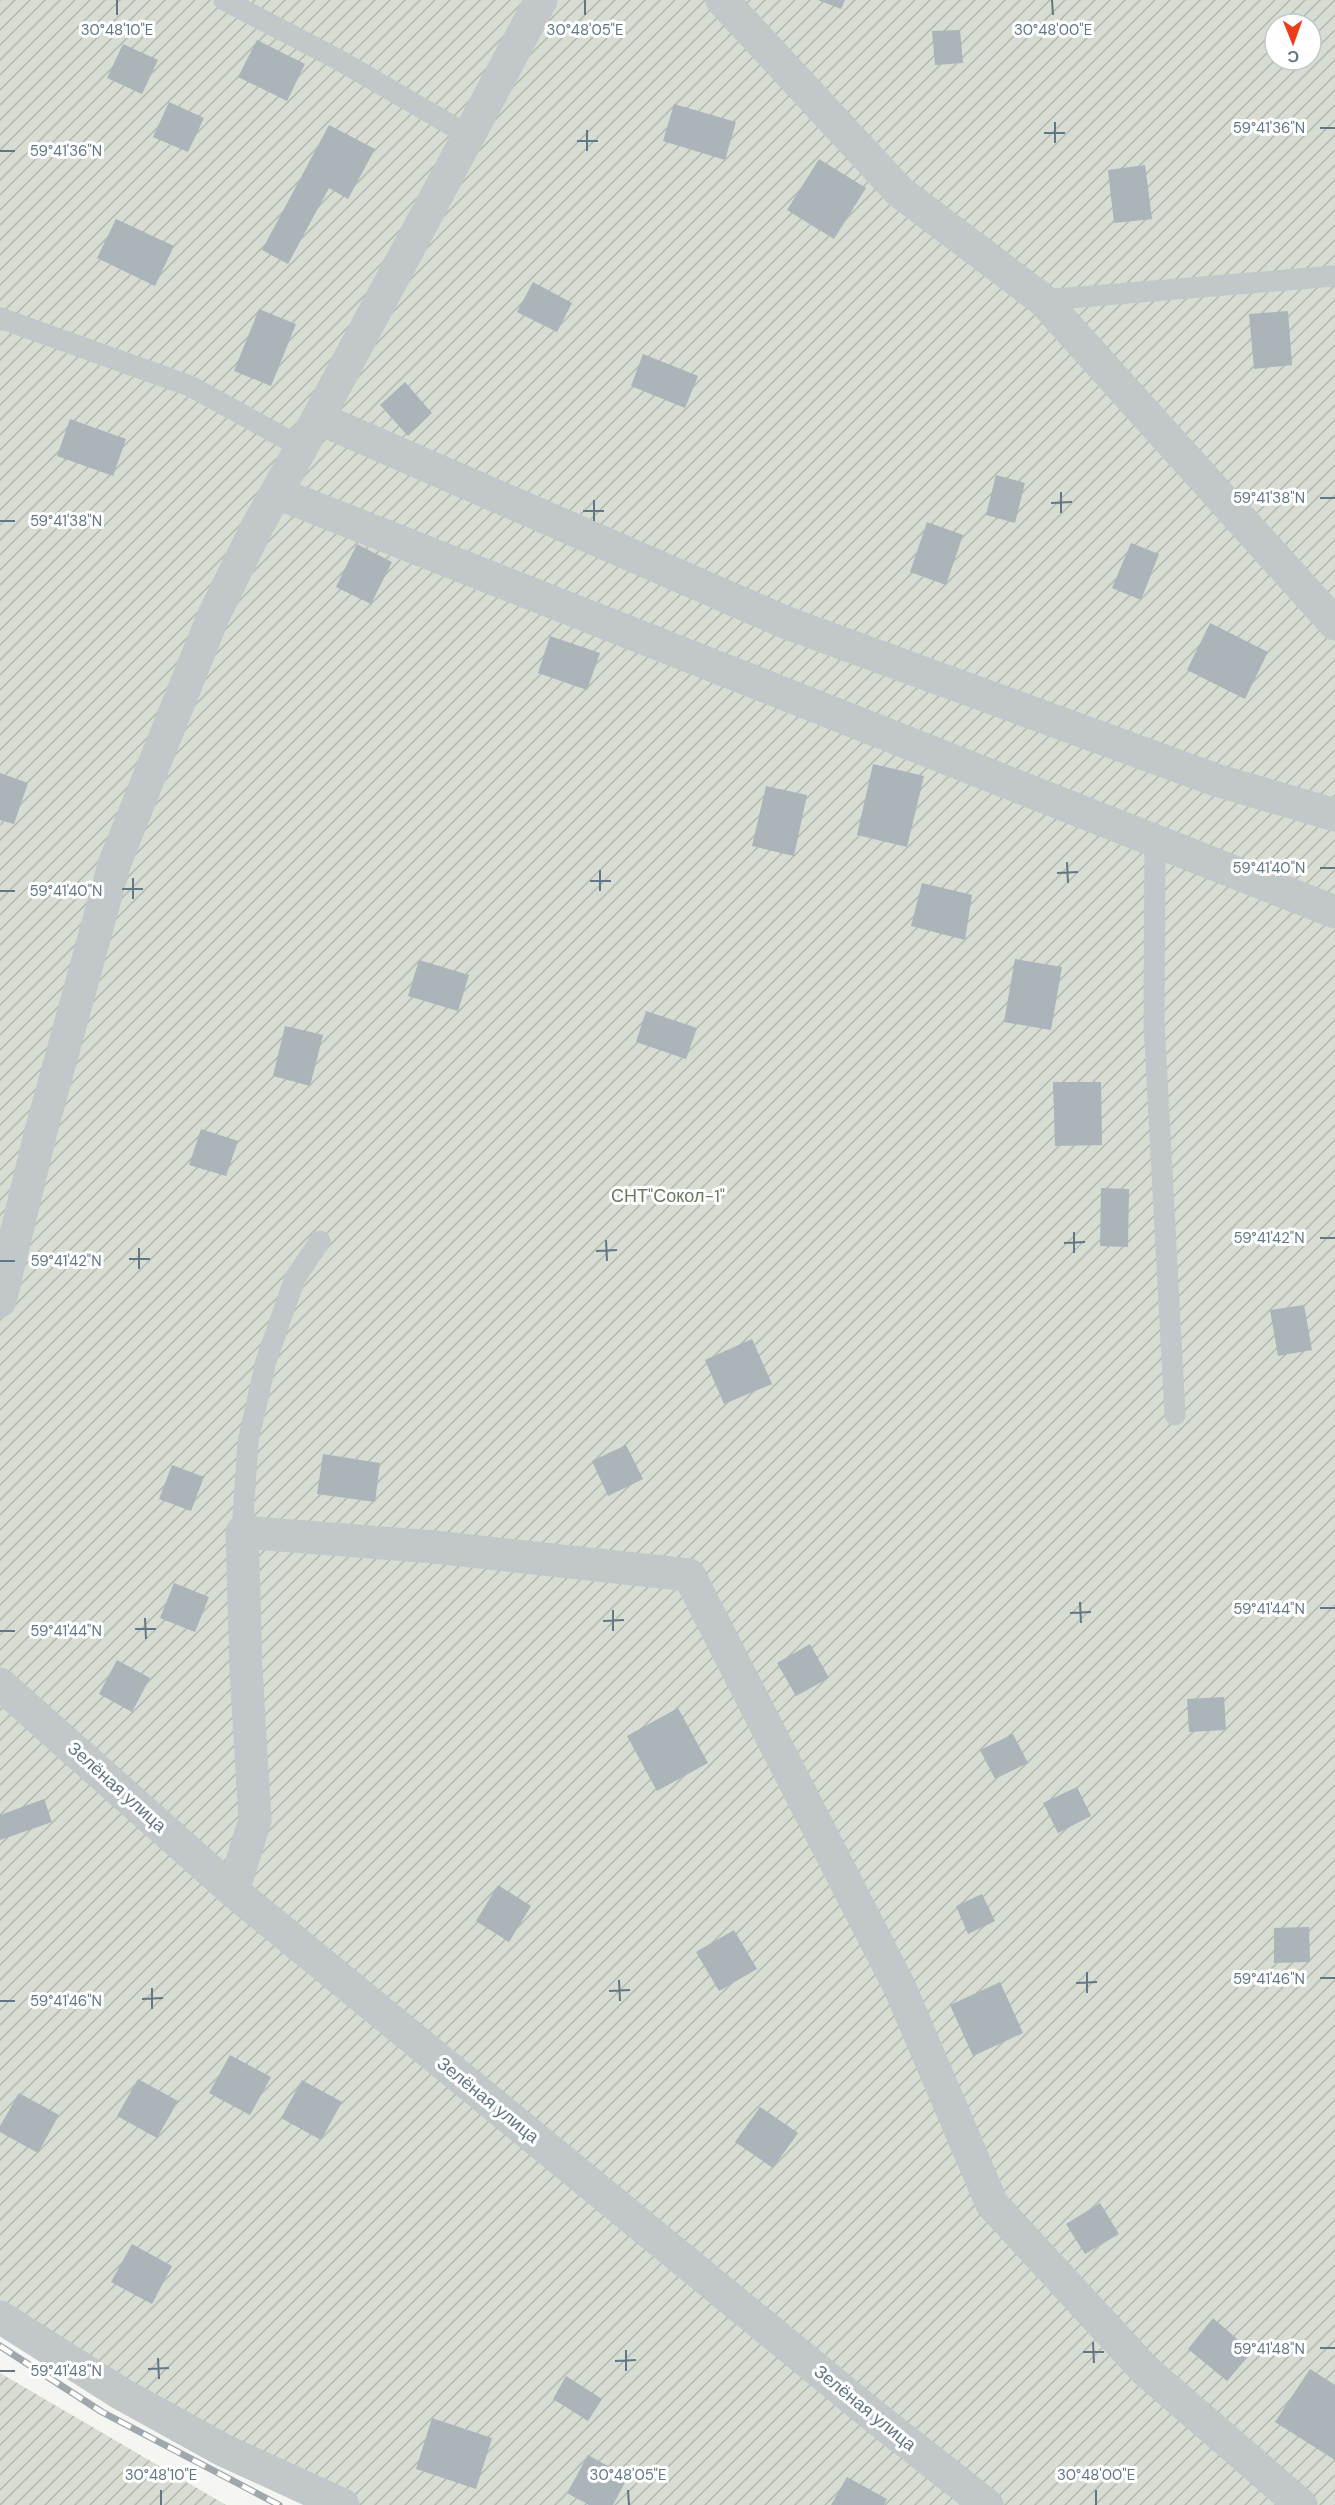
<svg xmlns="http://www.w3.org/2000/svg" width="1335" height="2505" font-family="'DM Sans',sans-serif">
  <style>
    .garden { fill: url(#garden-furrows); fill-rule: evenodd }
    .building { fill: #abb4b9 }
    .lines { fill: none; stroke-linecap: round; stroke-linejoin: round }
    .service { stroke: #c2c7c9; stroke-width: 21 }
    .minor { stroke: #c2c7c9; stroke-width: 33 }
    .tertiary { stroke: #c2c7c9; stroke-width: 33 }
    .rail-casing { stroke: #a0a8ad; stroke-width: 7 }
    .rail { stroke: #fff; stroke-width: 4.5; stroke-dasharray: 14; stroke-linecap: butt }
    .ticks { fill: none; stroke: #627784; stroke-width: 2 }
    .labels { text-anchor: middle; dominant-baseline: central; stroke-width: 6; stroke-linejoin: round; paint-order: stroke }
    .park-label { font-size: 18px; fill: #687b62; stroke: #fff }
    .street-label { font-size: 18px; fill: #627784; stroke: #fff }
    .ticks-label { font-size: 15px; text-anchor: middle; fill: #627784; stroke: #fff; stroke-width: 6; stroke-linejoin: round; paint-order: stroke }
  </style>
  <defs>
    <pattern id="garden-furrows" width="10" height="10" patternUnits="userSpaceOnUse" patternTransform="scale(1.5)"><rect width="10" height="10" fill="#d7ddd2"/><path d="M-1 1l2-2M0 10L10 0M9 11l2-2" fill="none" stroke="#b2b8b0"/></pattern>
  </defs>
  <rect width="100%" height="100%" fill="#f5f5f1"/>
  <path class="garden" d="M0 0H1335V2505H315L0 2332ZM1275 24H1311V60H1275Z
    M0 2373 226 2505H0Z"/>
  <path class="building" d="M818 0H845L841 9Z
    M960 30 963 63 935 65 932 31Z
    M257 40 305 64 287 101 238 77Z
    M123 44 158 60 142 94 107 78Z
    M169 102 204 118 188 152 153 137Z
    M674 104 736 122 725 160 663 141Z
    M329 125 375 149 348 199 329 188 288 264 262 250Z
    M819 159 866 188 834 239 787 210Z
    M1145 165 1152 219 1114 223 1108 170Z
    M116 219 174 246 155 286 97 258Z
    M533 282 572 303 557 332 517 312Z
    M259 309 296 324 271 386 234 371Z
    M1288 311 1292 365 1254 369 1249 314Z
    M643 354 698 376 685 408 631 386Z
    M405 382 432 413 408 436 380 405Z
    M70 419 126 439 113 476 57 456Z
    M996 475 1025 483 1015 523 986 515Z
    M927 522 963 535 946 585 910 572Z
    M1131 543 1159 554 1141 600 1112 588Z
    M357 544 392 562 371 604 336 587Z
    M1210 623 1268 652 1245 699 1187 670Z
    M550 636 600 653 587 690 538 673Z
    M873 764 924 776 907 847 857 835Z
    M0 773 28 783 14 824 0 820Z
    M766 786 807 795 794 856 752 846Z
    M922 883 972 895 965 940 911 926Z
    M1015 959 1062 967 1051 1030 1004 1022Z
    M419 960 469 975 458 1011 408 996Z
    M646 1011 697 1028 686 1059 636 1042Z
    M285 1026 323 1035 310 1086 273 1076Z
    M1053 1082H1101L1102 1145 1055 1146Z
    M201 1129 238 1141 226 1176 189 1165Z
    M1101 1188 1129 1189 1128 1247 1100 1246Z
    M1304 1305 1312 1350 1278 1356 1270 1310Z
    M752 1339 772 1384 724 1404 705 1360Z
    M626 1445 643 1479 608 1496 592 1461Z
    M323 1454 380 1463 375 1502 317 1494Z
    M172 1465 204 1477 191 1511 159 1499Z
    M174 1583 209 1597 195 1632 160 1618Z
    M810 1644 829 1678 796 1696 777 1663Z
    M117 1660 150 1678 132 1712 99 1694Z
    M1224 1697 1226 1730 1189 1732 1187 1699Z
    M678 1708 708 1763 657 1791 627 1736Z
    M1013 1734 1028 1763 995 1779 980 1750Z
    M1077 1787 1091 1816 1058 1833 1043 1803Z
    M44 1799 52 1822 0 1840V1815Z
    M498 1885 531 1906 509 1942 476 1921Z
    M982 1894 995 1921 968 1934 956 1906Z
    M1309 1927 1310 1962 1274 1963V1928Z
    M734 1930 757 1969 719 1991 696 1952Z
    M1000 1982 1023 2033 973 2056 950 2005Z
    M230 2055 271 2077 250 2115 209 2093Z
    M138 2079 178 2101 157 2138 117 2116Z
    M302 2080 342 2102 321 2140 281 2118Z
    M19 2093 59 2115 38 2153 0 2132V2126Z
    M760 2107 798 2133 773 2168 735 2142Z
    M1100 2203 1119 2234 1085 2254 1066 2224Z
    M132 2244 172 2266 152 2304 111 2282Z
    M1213 2318 1252 2352 1227 2381 1188 2349Z
    M1310 2369 1335 2385V2460L1275 2422Z
    M566 2376 602 2399 588 2421 553 2399Z
    M432 2418 492 2438 476 2489 416 2469Z
    M588 2455 628 2477 613 2505H589L567 2493Z
    M847 2477 887 2499 884 2505H831Z"/>
  <g class="lines">
    <path class="service" d="M224 0 339 60 468 135
      M1043 300 1335 276
      M0 318 190 386 301 447
      M1155 840 1154 1023 1175 1415
      M242 1532 248 1442 266 1361 295 1278 320 1241"/>
    <path class="minor" d="M722 0 900 192 1043 300 1335 624
      M318 418 787 623 1216 780 1335 815
      M277 493 1335 912
      M0 1684 233 1891 875 2417 987 2505
      M233 1891 255 1820 246 1669 242 1532 434 1547 689 1575 900 1988 992 2204 1145 2370 1301 2505
      M0 2317 120 2393 223 2450 343 2505"/>
    <path class="tertiary" d="M0 1301 41 1131 115 862 213 617 257 527 318 418 541 0"/>
    <defs>
      <path id="rail" d="M0 2346 102 2412 279 2505"/>
    </defs>
    <use href="#rail" class="rail-casing"/>
    <use href="#rail" class="rail"/>
  </g>
  <path class="ticks" d="M117 0V15M585 0V15M1052 0 1053 15M1055 122V143M1320 128H1335M587 130V151M1044 133H1065M577 141H598M0 151H15M1061 492V513M1320 498H1335M594 500V521M1051 503 1072 502M583 511H604M0 521H15M1067 862 1068 883M1320 868H1335M600 870V891M1057 873 1078 872M133 878V899M590 881H611M122 889H143M0 891H15M1074 1232V1253M1320 1238H1335M606 1240 607 1261M1064 1243 1085 1242M139 1248V1269M596 1251 617 1250M129 1259H150M0 1261H15M1080 1602 1081 1623M1320 1608H1335M613 1610V1631M1070 1613 1091 1612M145 1618 146 1639M603 1621 624 1620M135 1629H156M0 1631H15M1087 1972V1993M1320 1978H1335M619 1980 620 2001M1076 1983 1097 1982M152 1988V2009M609 1991 630 1990M142 1999 163 1998M0 2001H15M1093 2342 1094 2363M1320 2348H1335M626 2350V2371M1083 2352H1104M158 2358 159 2379M615 2361 636 2360M148 2369 169 2368M0 2371H15M161 2490V2505M628 2490 629 2505M1096 2490V2505"/>
  <g class="labels">
    <g class="park-label">
      <text x="668" y="1196">СНТ"Сокол-1"</text>
    </g>
    <g class="street-label">
      <text transform="translate(117 1787) rotate(42)">Зелёная улица</text>
      <text transform="translate(488 2100) rotate(39)">Зелёная улица</text>
      <text transform="translate(865 2408) rotate(39)">Зелёная улица</text>
    </g>
  </g>
  <g class="ticks-label">
    <text x="117" y="35">30°48'10"E</text>
    <text x="585" y="35">30°48'05"E</text>
    <text x="1053" y="35">30°48'00"E</text>
    <text x="1269" y="133">59°41'36"N</text>
    <text x="66" y="156">59°41'36"N</text>
    <text x="1269" y="503">59°41'38"N</text>
    <text x="66" y="526">59°41'38"N</text>
    <text x="1269" y="873">59°41'40"N</text>
    <text x="66" y="896">59°41'40"N</text>
    <text x="1269" y="1243">59°41'42"N</text>
    <text x="66" y="1266">59°41'42"N</text>
    <text x="1269" y="1614">59°41'44"N</text>
    <text x="66" y="1636">59°41'44"N</text>
    <text x="1269" y="1984">59°41'46"N</text>
    <text x="66" y="2006">59°41'46"N</text>
    <text x="1269" y="2354">59°41'48"N</text>
    <text x="66" y="2376">59°41'48"N</text>
    <text x="161" y="2480">30°48'10"E</text>
    <text x="628" y="2480">30°48'05"E</text>
    <text x="1096" y="2480">30°48'00"E</text>
  </g>
  <g transform="translate(1293 42) rotate(179)"><circle r="28" fill="#ffffff" stroke="#c0c9ce" stroke-width="1.5"/>
  <path d="M0-4.5L10 22L0 15L-10 22Z" fill="#ec3c1a"/>
  <text y="-9" font-size="16" font-weight="bold" text-anchor="middle" fill="#627784">С</text>
  </g>
</svg>
